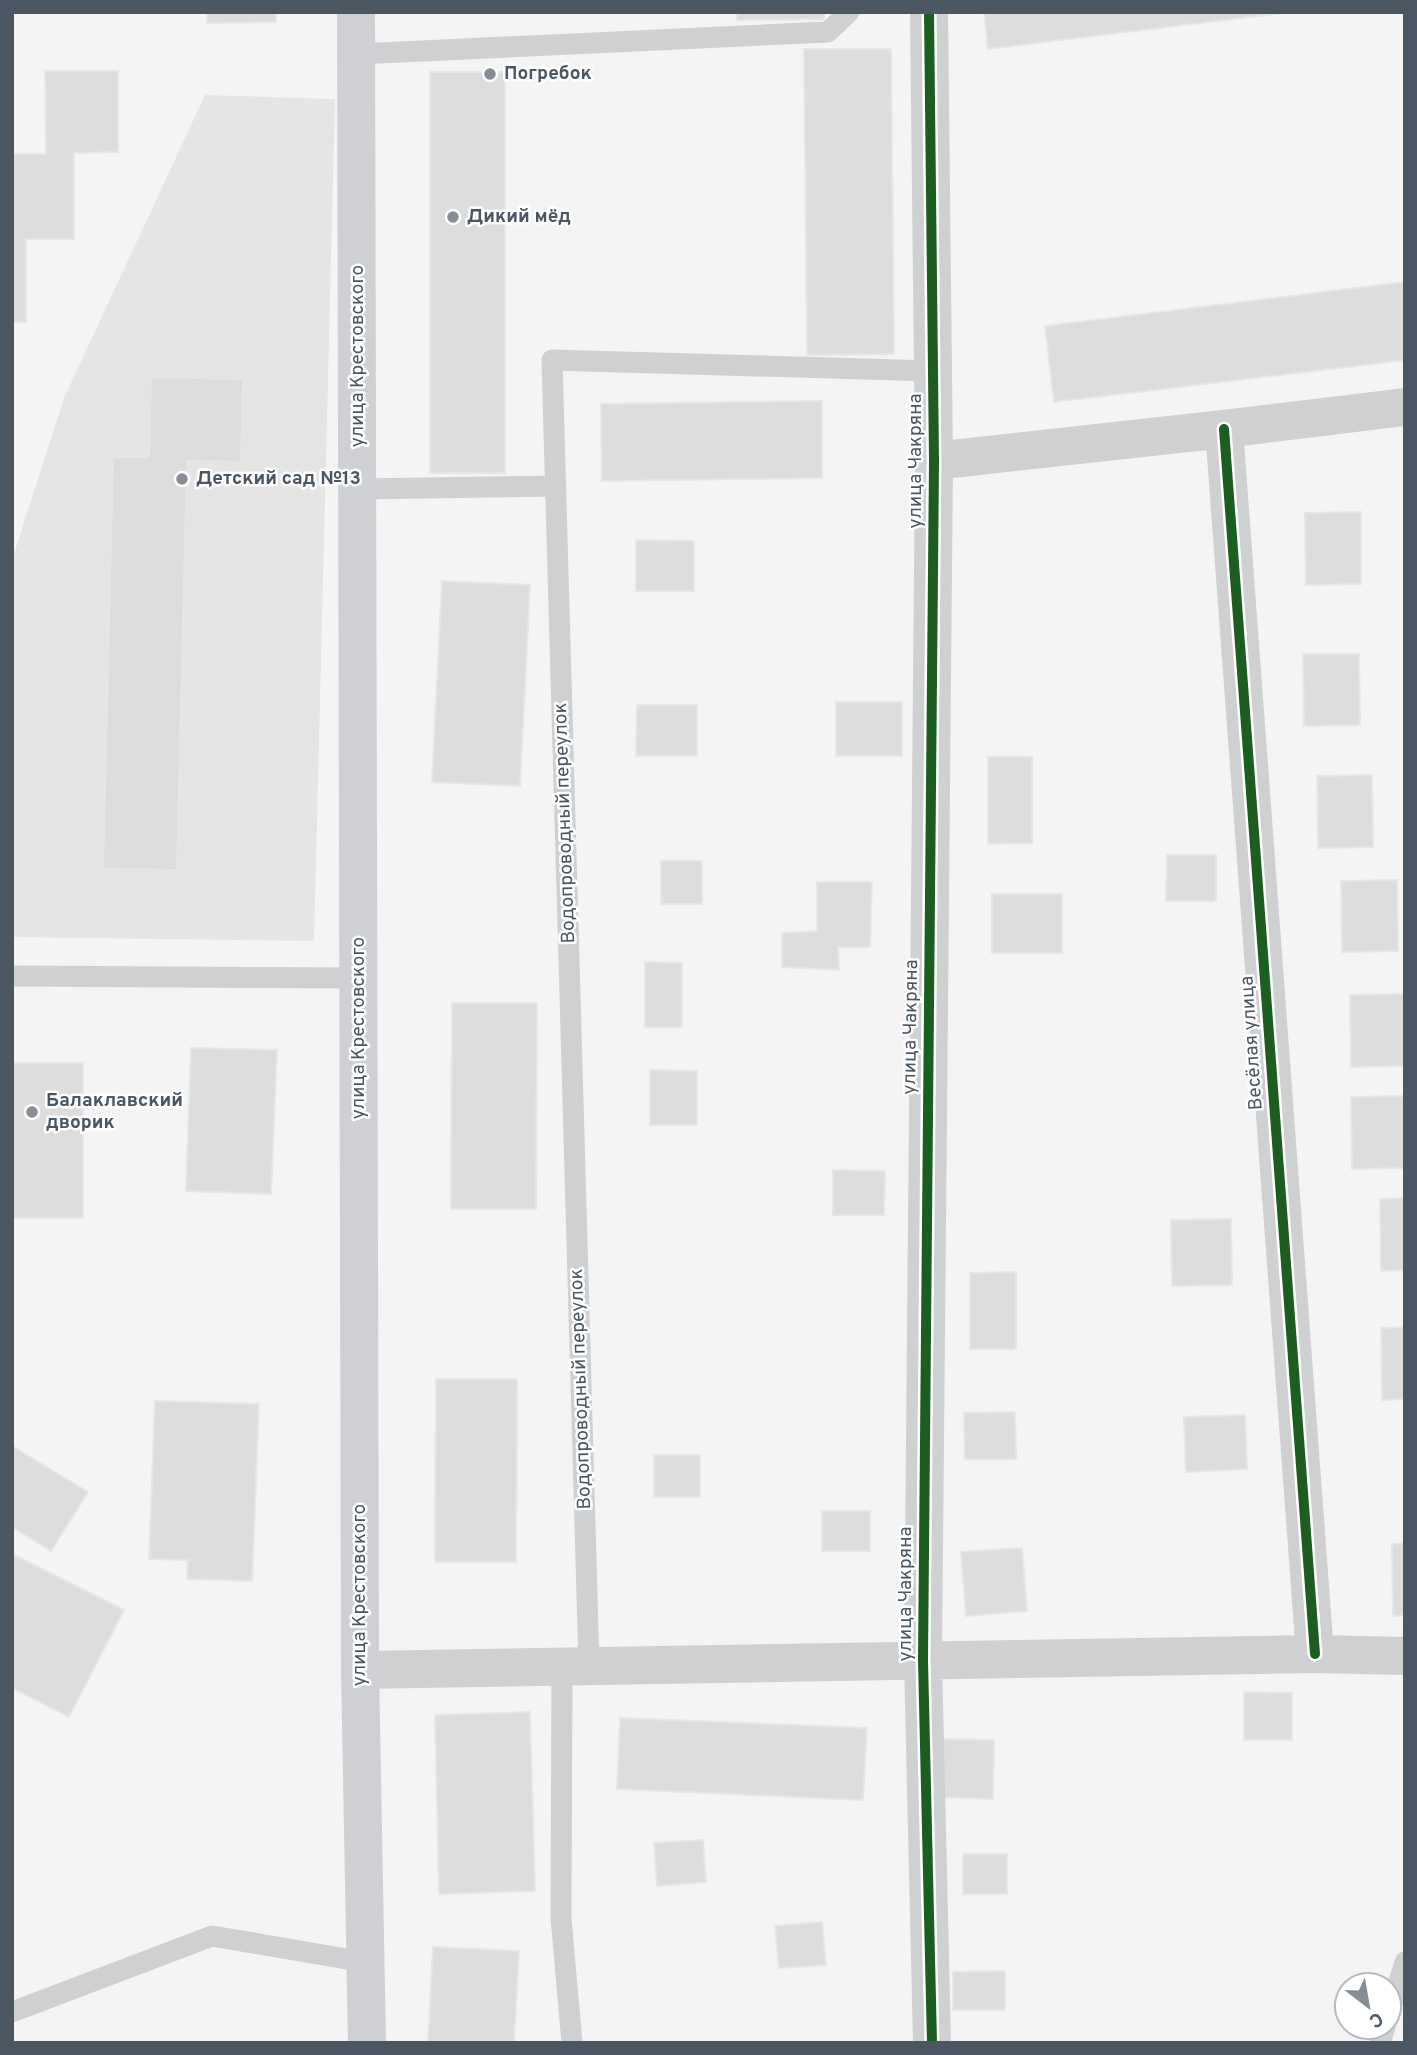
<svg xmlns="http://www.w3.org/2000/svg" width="1417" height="2055" font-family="Overpass,sans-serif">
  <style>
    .education { fill: #e6e5e6 }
    .building { fill: #ddddde; stroke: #e5e6e7; stroke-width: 2 }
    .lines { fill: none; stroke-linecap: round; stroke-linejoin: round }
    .service { stroke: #ced0d2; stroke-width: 21 }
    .minor { stroke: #ced0d2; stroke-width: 38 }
    .secondary { stroke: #ced0d4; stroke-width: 38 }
    .cycleway-casing { stroke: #fff; stroke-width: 15 }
    .cycleway { stroke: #1b5e20; stroke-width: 10 }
    .poi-dot { fill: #868d94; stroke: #fff; stroke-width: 2.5 }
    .labels { text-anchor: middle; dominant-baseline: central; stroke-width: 5; stroke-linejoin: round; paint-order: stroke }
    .poi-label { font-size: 19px; font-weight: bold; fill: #4a5661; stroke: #fff; text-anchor: start }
    .street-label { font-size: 19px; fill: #4a5661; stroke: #fff }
  </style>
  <rect width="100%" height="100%" fill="#f4f4f4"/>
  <path class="education" d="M205 95 335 99 314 941 12 937V560L64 398Z"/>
  <path class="building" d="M207 12H276V22L207 23Z
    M737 12H824V19L737 20Z
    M984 12H1290L988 49Z
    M804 49H891L894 354 807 355Z
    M45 71H118V152L74 153V239H26V322H12V154H46Z
    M430 72H505V473H430Z
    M1405 282V360L1054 402 1045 326Z
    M151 377 243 379 241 462 187 461 177 870 103 869 113 457H149Z
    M822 401V478L602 481 601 404Z
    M1361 512V584L1306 585 1305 513Z
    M636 540 694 541V591H636Z
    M442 581 530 585 520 786 432 782Z
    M1303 654H1359L1360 725 1304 726Z
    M836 702H902V756H836Z
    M637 705H697V756H636Z
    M988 757H1032V843L988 844Z
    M1372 775 1373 847 1318 848 1317 776Z
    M1167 855H1216V901H1166Z
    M661 861H702V904H661Z
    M1397 880 1398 951 1342 952 1341 881Z
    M817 882H872L870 947H838L839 970 782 967V933L817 931Z
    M992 894H1062V953H992Z
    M645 962 682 963V1027H645Z
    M1405 994V1066L1351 1067 1350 995Z
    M452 1003H537L536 1209H451Z
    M191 1048 277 1050 271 1194 186 1191Z
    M12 1063H83V1218H12Z
    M650 1070 697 1071V1125H650Z
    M1405 1096V1168L1352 1169 1351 1097Z
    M833 1170 885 1171 884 1215H833Z
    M1405 1198V1270L1381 1271 1380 1199Z
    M1231 1219 1232 1285 1172 1286 1171 1220Z
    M1016 1272V1349H970V1273Z
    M1405 1327V1399L1382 1400 1381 1328Z
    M436 1379H517L516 1562H435Z
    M155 1401 259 1404 252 1581 187 1579 188 1560 149 1559Z
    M1015 1412 1016 1459H965L964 1413Z
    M1245 1415 1247 1469 1186 1472 1184 1417Z
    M12 1446 88 1492 51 1551 12 1527Z
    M654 1455H700V1497H654Z
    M822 1511H870V1551H822Z
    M1405 1543V1615L1393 1616 1392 1544Z
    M1022 1548 1027 1611 966 1616 961 1552Z
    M12 1554 124 1610 69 1717 12 1688Z
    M1244 1692 1292 1693V1740H1244Z
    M530 1712 535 1891 439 1894 435 1715Z
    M620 1718 867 1728 863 1800 617 1789Z
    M939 1739 994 1740 993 1799 939 1797Z
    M703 1840 706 1882 657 1886 654 1843Z
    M963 1854H1007V1894H963Z
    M822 1922 826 1965 779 1968 775 1926Z
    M433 1947 519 1951 514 2043H428Z
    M1005 1971V2010H953V1972Z"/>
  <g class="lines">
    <path class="service" d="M358 54 828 32 849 12
      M358 489 555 486
      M12 976 359 978
      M562 1665 561 1918 572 2043
      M589 1666 552 360 933 371
      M12 2012 212 1936 364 1962
      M1389 2014 1405 1962
      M1380 2043 1385 2027"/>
    <path class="minor" d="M929 12 934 461 923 1660 932 2043
      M1224 429 1315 1654
      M934 461 1224 429 1405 407
      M360 1670 1315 1654 1405 1656"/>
    <path class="secondary" d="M356 12 360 1670 367 2043"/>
    <defs>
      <path id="cycleway" d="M929 12 934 461 923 1660 932 2043
        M1224 429 1315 1654"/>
    </defs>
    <use href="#cycleway" class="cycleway-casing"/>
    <use href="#cycleway" class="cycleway"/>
  </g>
  <g class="poi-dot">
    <circle cx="490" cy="74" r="7"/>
    <circle cx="453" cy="217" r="7"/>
    <circle cx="182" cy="479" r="7"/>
    <circle cx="32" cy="1112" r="7"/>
  </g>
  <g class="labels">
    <g class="poi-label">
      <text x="504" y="74">Погребок</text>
      <text x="467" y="217">Дикий мёд</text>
      <text x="196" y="479">Детский сад №13</text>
      <text x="46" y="1101">Балаклавский<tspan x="46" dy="22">дворик</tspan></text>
    </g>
    <g class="street-label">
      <text transform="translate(358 356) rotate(-90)">улица Крестовского</text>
      <text transform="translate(916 461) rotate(-90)">улица Чакряна</text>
      <text transform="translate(565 823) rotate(-92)">Водопроводный переулок</text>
      <text transform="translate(911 1027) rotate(-89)">улица Чакряна</text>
      <text transform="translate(359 1028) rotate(-90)">улица Крестовского</text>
      <text transform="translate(1252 1043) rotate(-94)">Весёлая улица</text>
      <text transform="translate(581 1389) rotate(-92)">Водопроводный переулок</text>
      <text transform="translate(906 1594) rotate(-90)">улица Чакряна</text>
      <text transform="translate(360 1595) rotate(-90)">улица Крестовского</text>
    </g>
  </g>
  <rect width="1417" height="2055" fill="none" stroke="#4a5661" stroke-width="28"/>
  <g transform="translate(1368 2006) rotate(149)"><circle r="33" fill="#ffffff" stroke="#b7bbc0" stroke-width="2"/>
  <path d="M0-5L12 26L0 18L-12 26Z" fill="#868d94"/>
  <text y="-10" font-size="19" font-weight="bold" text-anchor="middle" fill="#4a5661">С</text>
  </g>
</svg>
